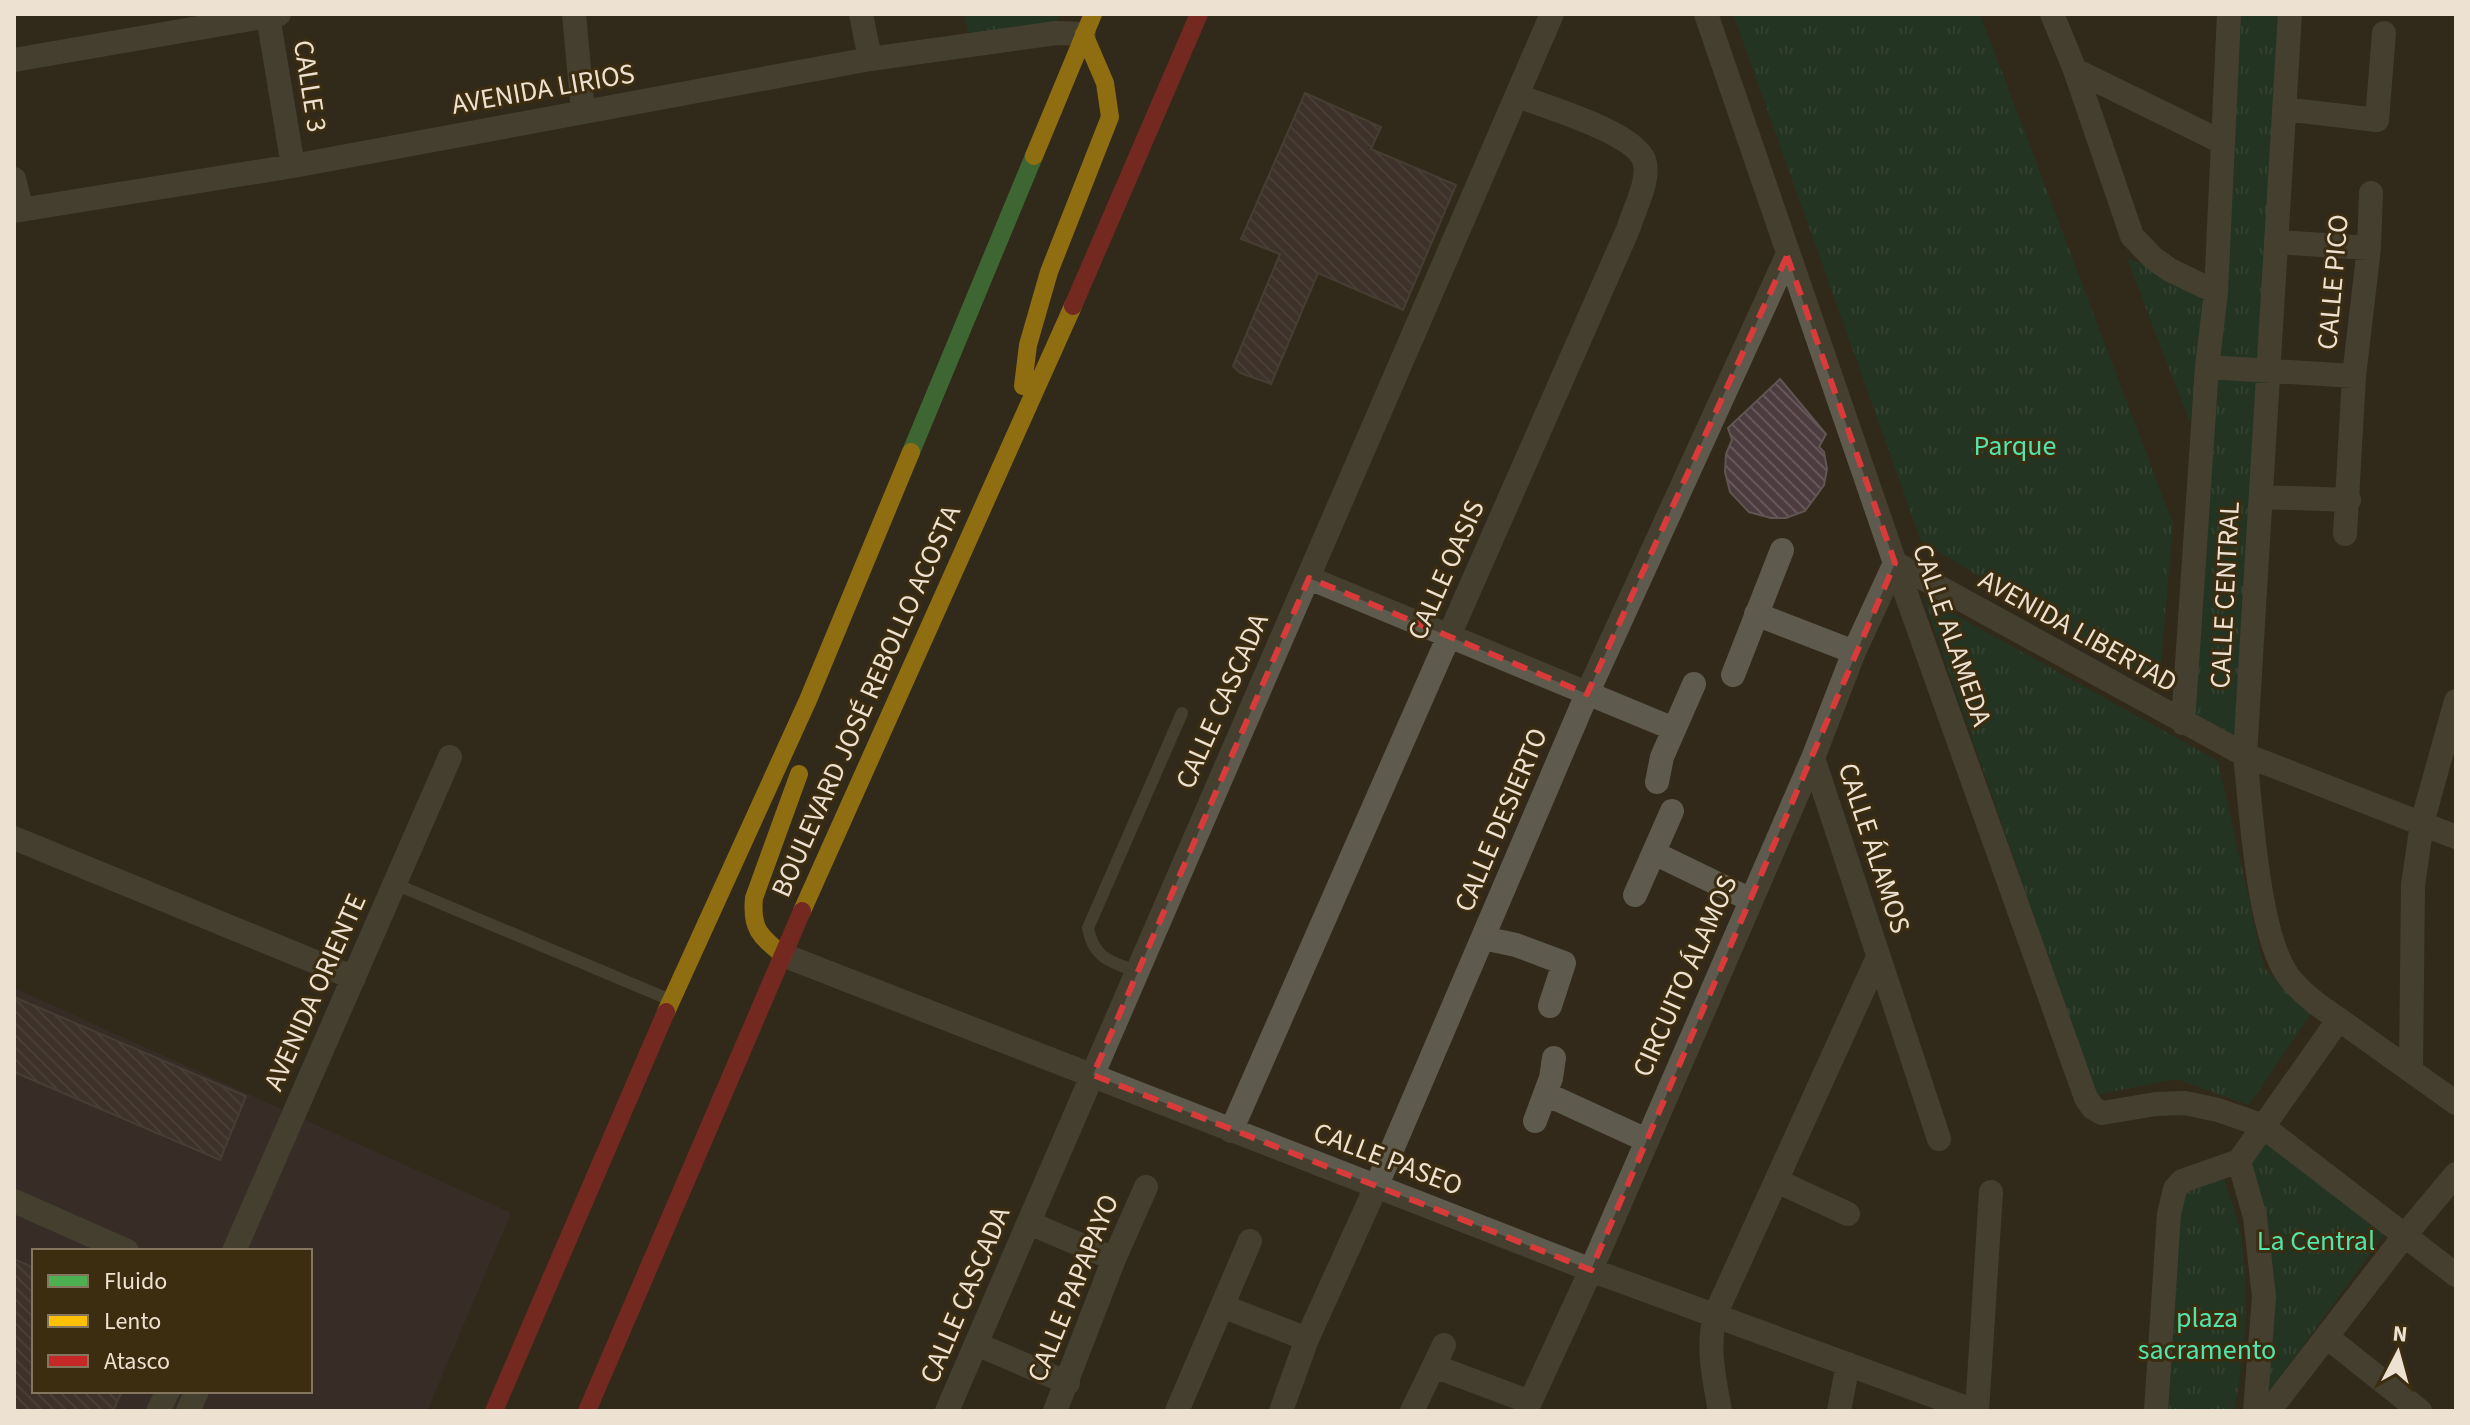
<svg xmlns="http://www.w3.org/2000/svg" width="2470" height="1425" font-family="'Source Sans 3',sans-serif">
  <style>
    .commercial { fill: #3f3037; fill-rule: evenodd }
    .park { fill: url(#park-tufts) }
    .building { fill: url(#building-back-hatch); stroke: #605653; stroke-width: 2 }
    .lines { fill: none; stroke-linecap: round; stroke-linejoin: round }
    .lane { stroke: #5e5a4d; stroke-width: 12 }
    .street { stroke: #5e5a4d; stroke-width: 24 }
    .fast { stroke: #4caf50; stroke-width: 18 }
    .slow { stroke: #ffc107; stroke-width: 18 }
    .jam { stroke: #c62828; stroke-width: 18 }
    .marked { fill: none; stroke: #d83b39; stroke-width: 6; stroke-dasharray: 16 10; stroke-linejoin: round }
    .labels { text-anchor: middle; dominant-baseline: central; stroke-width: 6; stroke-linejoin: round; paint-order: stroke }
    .street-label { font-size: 28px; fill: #ede2d2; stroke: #3c2c10 }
    .park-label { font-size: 28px; fill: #51e5ab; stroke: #3c2c10 }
  </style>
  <defs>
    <pattern id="park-tufts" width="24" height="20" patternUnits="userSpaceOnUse" patternTransform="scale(2)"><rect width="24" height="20" fill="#15412e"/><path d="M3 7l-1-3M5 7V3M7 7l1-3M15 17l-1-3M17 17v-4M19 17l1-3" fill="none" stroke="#375c4b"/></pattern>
    <pattern id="building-back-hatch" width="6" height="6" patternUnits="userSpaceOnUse" patternTransform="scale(2)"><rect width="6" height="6" fill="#4c3b3f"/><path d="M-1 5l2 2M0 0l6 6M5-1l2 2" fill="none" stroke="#66575a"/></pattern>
  </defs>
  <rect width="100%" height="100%" fill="#32291a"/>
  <path class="commercial" d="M14 988 511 1213 427 1411H14ZM34 1251H310V1391H34Z"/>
  <path class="park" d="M964 14H1060L1056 22 970 38Z
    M1733 14H1980L2173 524 2159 686 1921 541Z
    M2234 14H2288L2264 366 2210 364Z
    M2127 259 2155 266 2208 295 2190 423Z
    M2209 370 2265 373 2240 742 2186 718Z
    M1923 597 2218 761 2264 968 2312 1012 2249 1105 2176 1079 2096 1095Z
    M2263 1136 2386 1232 2266 1396 2244 1162Z
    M2224 1179C2229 1195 2236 1211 2239 1226 2251 1285 2246 1353 2234 1411H2166L2180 1196 2195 1186Z"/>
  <path class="building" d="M1305 93 1381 127 1371 149 1456 185 1403 310 1318 273 1271 384 1240 373 1233 366 1280 254 1241 239Z
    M1780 379 1826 434 1819 447 1824 452 1827 469 1824 485 1805 511 1786 518H1771L1749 512 1730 492 1725 472 1726 454 1732 440 1728 428Z
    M14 997 246 1096 220 1160 14 1072Z
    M14 1259 34 1268V1391H122L113 1411H14Z"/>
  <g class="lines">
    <path class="lane" d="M395 884 668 999
      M1137 972C1110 961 1094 959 1088 928L1182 713"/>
    <path class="street" d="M574 14 583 112
      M861 14 870 59
      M1706 14 1895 563 2086 1098 2093 1108 2102 1113 2156 1104 2185 1103 2218 1110 2261 1125 2456 1275
      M2052 14 2075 70 2132 236 2153 258 2170 270 2216 292
      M2290 14 2245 755C2251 809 2258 937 2289 977 2305 998 2330 1013 2351 1028 2386 1053 2421 1078 2456 1103
      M268 16 293 166
      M14 60 279 14
      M2075 70 2222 142
      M2284 109 2377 120 2384 33
      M14 179 22 210
      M14 211 293 166 870 59 1056 33 1084 34
      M2276 242 2369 248
      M2207 367 2354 376
      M2261 497 2349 500
      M2345 534 2354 376 2369 248 2371 193
      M1309 578 1674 729
      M1756 614 1854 652
      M1733 675 1782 550
      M2183 723 2207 367 2216 292 2229 14
      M1813 758 1939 1139
      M1657 782 1662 757 1694 684
      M14 838 354 978
      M1654 853 1751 900
      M1635 895 1672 811
      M1483 938 1516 945 1564 963 1550 1006
      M783 955 1591 1270 1975 1411
      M2411 1070 2413 885 2422 823 2456 701
      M1546 1094 1646 1140
      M1535 1121 1551 1078 1554 1058
      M1231 1131 1629 227C1634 209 1651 179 1644 160 1633 132 1546 107 1518 96
      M2239 1161 2255 1217 2264 1297 2255 1411
      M1777 1181 1848 1214
      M14 1201 127 1251
      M1029 1223 1114 1259
      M234 1251 450 757
      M1222 1306 1307 1339
      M2327 1337 2420 1411
      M976 1344 1068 1383
      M1434 1366 1530 1402
      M158 1411 168 1391
      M188 1411 197 1391
      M947 1411 1552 14
      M1055 1411 1114 1259 1146 1187
      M1177 1411 1250 1241
      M1281 1411 1307 1339 1376 1187 1587 694 1787 256
      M1412 1411 1444 1345
      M1526 1411 1591 1270 1813 758 1854 652 1895 563 2245 755 2456 837
      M1720 1411C1714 1378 1707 1348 1715 1315L1878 957
      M1839 1411 1848 1364
      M1977 1411 1991 1192
      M2156 1411 2169 1214 2175 1189 2182 1181 2239 1161 2339 1019
      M2269 1411 2405 1235 2456 1174"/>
    <path class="fast" d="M911 452 1034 156"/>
    <path class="slow" d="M1034 156 1093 14
      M1023 386 1028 345 1049 272 1110 117 1105 83 1084 34
      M802 911 1073 306
      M783 955C760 936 751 929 754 898L799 774
      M666 1012 808 700 911 452"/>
    <path class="jam" d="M1073 306 1199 14
      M494 1411 666 1012
      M587 1411 802 911"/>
  </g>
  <path d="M0 0H2470V1425H0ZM1787 256 1895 563 1591 1270 1093 1075 1309 578 1587 694Z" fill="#32291a" fill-opacity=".55" fill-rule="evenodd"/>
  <path class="marked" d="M1787 256 1895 563 1591 1270 1093 1075 1309 578 1587 694Z"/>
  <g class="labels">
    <g class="street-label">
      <text transform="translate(310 86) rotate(81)">CALLE 3</text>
      <text transform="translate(543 89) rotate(-10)">AVENIDA LIRIOS</text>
      <text transform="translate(2333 282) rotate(-85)">CALLE PICO</text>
      <text transform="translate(1446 570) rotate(-66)">CALLE OASIS</text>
      <text transform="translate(2225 595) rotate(-87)">CALLE CENTRAL</text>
      <text transform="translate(2078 631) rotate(29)">AVENIDA LIBERTAD</text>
      <text transform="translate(1952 635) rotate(71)">CALLE ALAMEDA</text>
      <text transform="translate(866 701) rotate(-66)">BOULEVARD JOSÉ REBOLLO ACOSTA</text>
      <text transform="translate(1222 701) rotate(-66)">CALLE CASCADA</text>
      <text transform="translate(1501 820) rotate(-67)">CALLE DESIERTO</text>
      <text transform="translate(1874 848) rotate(72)">CALLE ÁLAMOS</text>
      <text transform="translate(1685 976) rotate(-66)">CIRCUITO ÁLAMOS</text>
      <text transform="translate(315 992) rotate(-66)">AVENIDA ORIENTE</text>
      <text transform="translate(1388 1159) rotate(21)">CALLE PASEO</text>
      <text transform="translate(1073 1288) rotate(-68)">CALLE PAPAPAYO</text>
      <text transform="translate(965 1295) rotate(-67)">CALLE CASCADA</text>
    </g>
    <g class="park-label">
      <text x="2015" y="446">Parque</text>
      <text x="2316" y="1241">La Central</text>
      <text x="2207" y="1318">plaza<tspan x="2207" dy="32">sacramento</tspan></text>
    </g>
  </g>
  <rect width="2470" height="1425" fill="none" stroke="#ede2d2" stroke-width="32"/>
  <rect x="32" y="1249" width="280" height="144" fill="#3c2c10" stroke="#83755e" stroke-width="2"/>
  <rect x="48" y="1275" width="40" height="12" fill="#4caf50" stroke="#83755e" stroke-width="2"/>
  <text x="104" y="1289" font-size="24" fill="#ede2d2">Fluido</text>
  <rect x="48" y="1315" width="40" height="12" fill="#ffc107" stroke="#83755e" stroke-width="2"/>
  <text x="104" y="1329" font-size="24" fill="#ede2d2">Lento</text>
  <rect x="48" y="1355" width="40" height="12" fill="#c62828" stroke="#83755e" stroke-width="2"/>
  <text x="104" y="1369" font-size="24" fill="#ede2d2">Atasco</text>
  <g transform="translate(2398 1353) rotate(6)" stroke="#3c2c10" stroke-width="6" paint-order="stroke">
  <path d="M0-6L14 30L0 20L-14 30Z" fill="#ede2d2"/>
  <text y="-12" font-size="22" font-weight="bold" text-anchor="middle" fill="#ede2d2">N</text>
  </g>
</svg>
